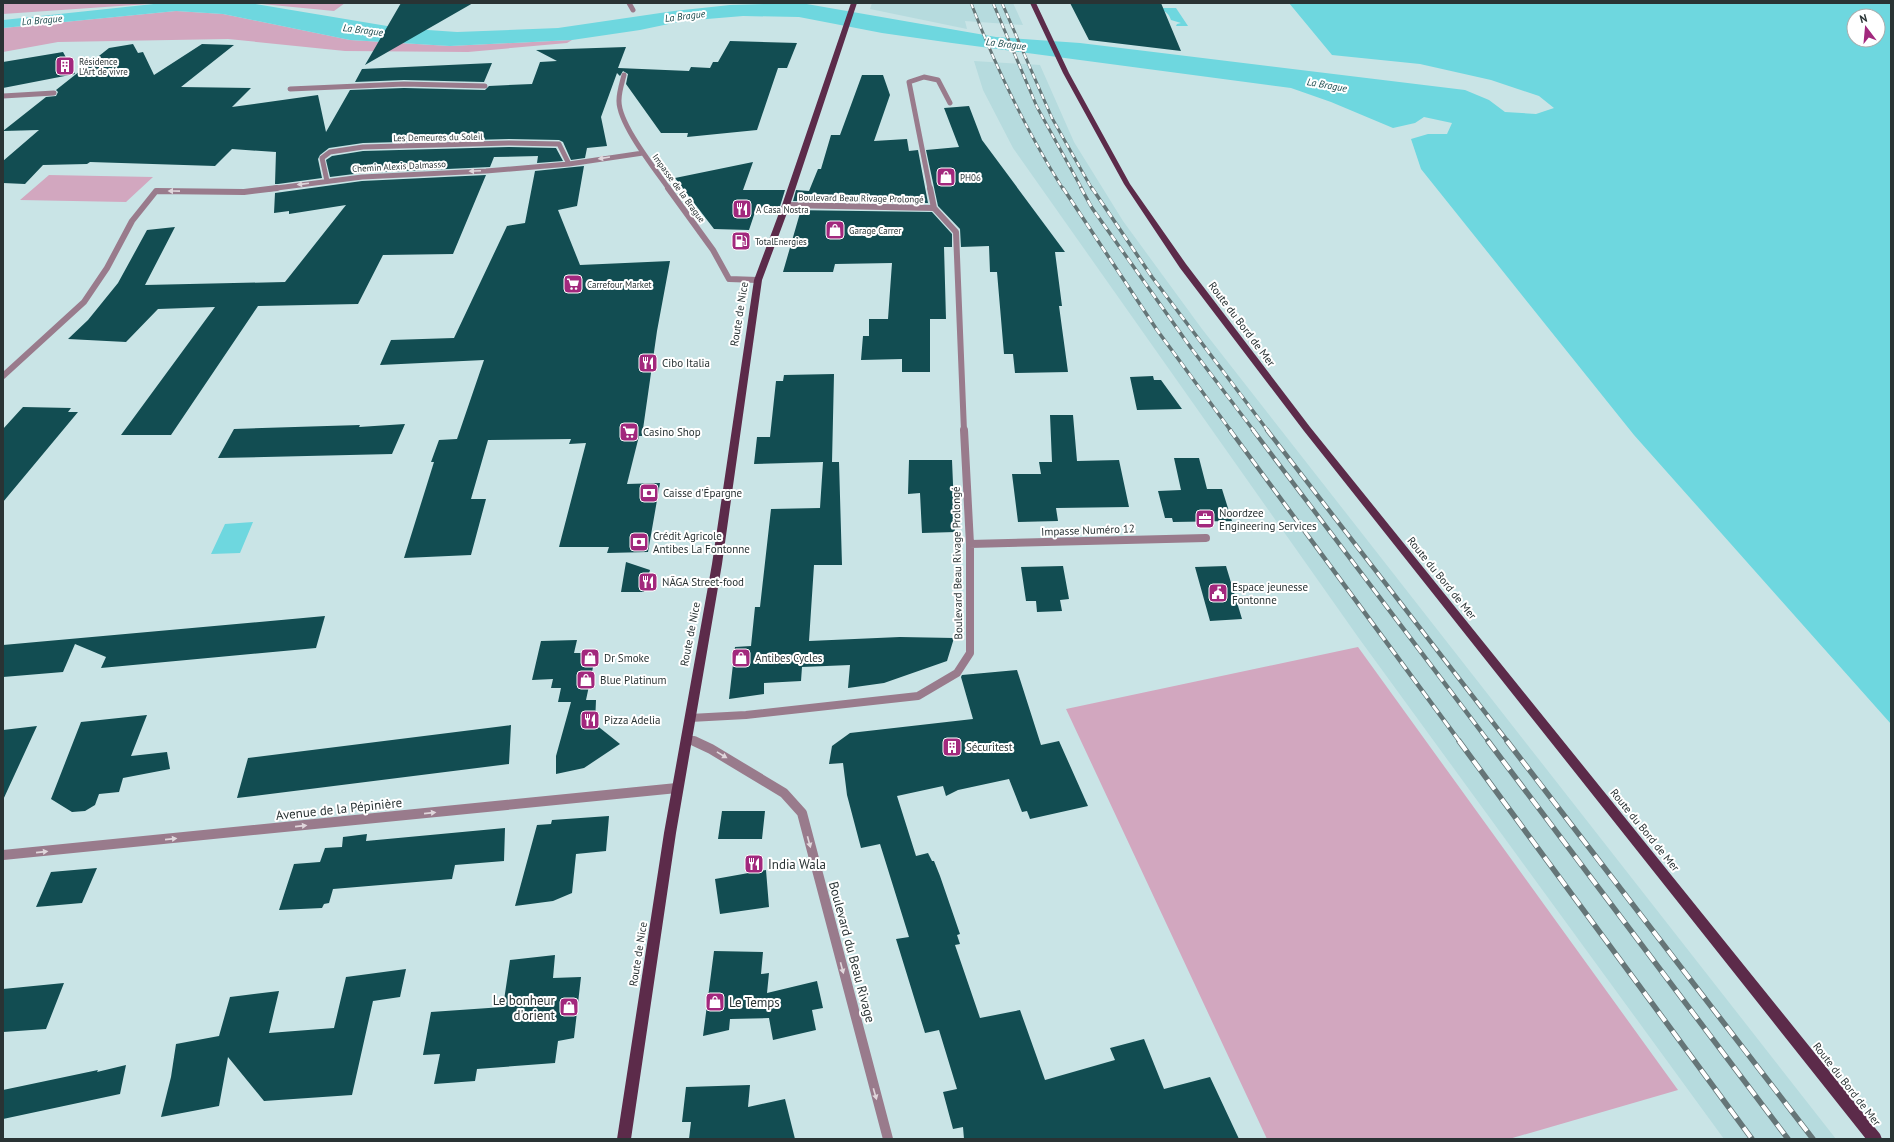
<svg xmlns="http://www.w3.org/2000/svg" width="1894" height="1142" font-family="'PT Sans',sans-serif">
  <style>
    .built { fill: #b6dbde }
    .green { fill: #d2a7bf }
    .water { fill: #6ed7df; fill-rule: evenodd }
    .building { fill: #124d52 }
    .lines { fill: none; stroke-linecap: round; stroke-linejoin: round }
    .street-far3 { stroke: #997b8c; stroke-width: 5 }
    .street-far2 { stroke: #997b8c; stroke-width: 6 }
    .street-far1 { stroke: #997b8c; stroke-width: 8 }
    .street { stroke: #997b8c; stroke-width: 10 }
    .primary { fill: #5c2b4a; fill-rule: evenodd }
    .rail-far3-casing { stroke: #657577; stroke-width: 3 }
    .rail-far2-casing { stroke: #657577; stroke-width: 3.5 }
    .rail-far1-casing { stroke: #657577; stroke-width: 4.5 }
    .rail-casing { stroke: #657577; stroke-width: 5.5 }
    .rail-far3 { stroke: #fff; stroke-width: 2; stroke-dasharray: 5.5; stroke-linecap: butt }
    .rail-far2 { stroke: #fff; stroke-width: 2.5; stroke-dasharray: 7; stroke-linecap: butt }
    .rail-far1 { stroke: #fff; stroke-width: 3; stroke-dasharray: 9; stroke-linecap: butt }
    .rail { stroke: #fff; stroke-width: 4; stroke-dasharray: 12; stroke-linecap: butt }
    .oneway { fill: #e0d7dc }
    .labels { text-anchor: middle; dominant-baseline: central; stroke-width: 4; stroke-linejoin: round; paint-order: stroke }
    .far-poi-label { font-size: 9px; fill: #293334; stroke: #fff; text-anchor: start }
    .far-street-label { font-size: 9px; fill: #293334; stroke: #fff }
    .far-water-label { font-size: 10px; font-style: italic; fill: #1b4b4e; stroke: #fff }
    .street-label { font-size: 11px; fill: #293334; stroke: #fff }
    .poi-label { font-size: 11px; fill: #293334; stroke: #fff; text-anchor: start }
    .near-street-label { font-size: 13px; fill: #293334; stroke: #fff }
    .near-poi-label { font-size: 13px; fill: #293334; stroke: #fff; text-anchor: start }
  </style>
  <rect width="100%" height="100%" fill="#c9e4e6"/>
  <path class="built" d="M872 3H1013L1023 25 965 21 967 29 870 9Z
    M974 61 1040 65 1074 142 1123 221 1202 329 1836 1139H1724L1358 637 1013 148 983 90Z"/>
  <path class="green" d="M3 3H163L3 14Z
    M251 3H345L334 11Z
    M176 11 223 14 350 40 450 46 572 40 567 43 468 52 345 51 228 39 58 42 3 52V28Z
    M49 175 153 177 126 202 20 200Z
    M1358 647 1678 1090 1509 1139H1267L1066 709Z"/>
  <path class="water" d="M163 3H249L399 28 457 32 558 28 674 11 730 5 801 3 996 37 1080 43 1465 90 1489 100 1505 112 1536 114 1554 108 1539 96 1491 80 1420 64 1332 55 1289 3H1891V724L1634 435 1421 169 1411 139 1428 134H1447L1452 123 1424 117 1415 123 1393 128 1331 102 1291 88 952 43 882 33 799 17 743 16 683 21 640 30 572 40 450 46 350 40 223 14 176 11 3 28V20ZM1854 16H1878V40H1854Z
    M1158 8H1176L1188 26H1176L1177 24 1181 23 1171 20C1169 14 1166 11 1160 10Z
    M253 522 240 553 211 554 225 524Z"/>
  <path class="building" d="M401 3H473L365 65Z
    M1070 3H1161L1181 51 1089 40Z
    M730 41 797 43 787 68H778L757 130 687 137 688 133H661L626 84 628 74 623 71 620 76 617 73 601 117 607 146 587 148 585 158 571 160 563 142 559 140 509 139 363 143 329 148 320 155 318 159 322 178 278 184H275L276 152 232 149 215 166 90 162 87 164 43 165 25 184 3 183V161L39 130 3 131 46 97 56 96 58 92 56 90 109 48 133 44 138 53 143 52 154 75 202 44 234 45 181 87 251 88 232 107 318 95 326 132 350 90 404 88 485 90 489 86 532 84 540 62 557 61 536 50 626 47 618 68 689 71 691 67 710 68 713 62H718Z
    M63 52 75 74 3 88V62Z
    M492 63 484 82 404 80 355 82 362 69Z
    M862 75H883L890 95 874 141 907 139 909 151 918 150 928 203 793 201 796 190 809 191 818 169H821L831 135H840Z
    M969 106 982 140 1065 252H1055L1062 306H1059L1068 372 1015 373 1013 354H1004L997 272H990L989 246 961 247 960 229 938 206 926 150 959 147 944 108Z
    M509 147 556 148 563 161 537 163 538 156 494 157 490 167 362 173 330 177 326 160 332 156 363 151Z
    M753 162 743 190H785L778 213 755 212 749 230 714 229 675 178Z
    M584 166 577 206 558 210 580 265 670 261 657 331 642 436H639L627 484 660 483 648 552 607 553 609 547H559L586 443 569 444 571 439 488 440 471 499H486L471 555 404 558 434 462H431L439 440 457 439 484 360 380 365 391 340 454 338 507 226 525 223 535 171Z
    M486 175 453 254 383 255 358 304 258 306 171 435H121L215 307 158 309 126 342 68 339 88 320 118 283 147 230 175 227 145 285 285 282 346 205 289 214V211L274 213 275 193 362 181Z
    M790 210 932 212 952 234V247H944L946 319H930V372H902V359L861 360 863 336H869V319H888L892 263 835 264 833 272H783L800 213H789Z
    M834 374 832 462H839L842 565H814L809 641 900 637 954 638 947 661 884 683 848 688 850 665 802 667 801 681 764 683V694L729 699 735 647 751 646 755 607H760L771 509 820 508 823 462 754 464 757 437H770L776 381H783L784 375Z
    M1153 376 1154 380H1161L1182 409 1137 410 1130 377Z
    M23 407 71 408 68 412H78L3 502V429Z
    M1050 415H1073L1077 461 1119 460 1129 507 1056 508 1058 521 1018 522 1012 474H1041L1039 462H1052Z
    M405 424 392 454 218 458 234 429 360 425 359 427Z
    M1174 458H1199L1207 489H1222L1232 521 1173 522 1172 518H1165L1158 491 1181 490Z
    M909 460H952L955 532 922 533 920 493 908 494Z
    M626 562 650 570 644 592H621Z
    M1063 566 1069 599 1060 600 1062 611 1037 612 1036 601H1026L1021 567Z
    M1226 566 1242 619 1210 621 1195 567Z
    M325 616 316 648 101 668 106 657 75 644 63 672 3 677V645Z
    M577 640 574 653H596L586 700H596L595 724 620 744 584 768 556 774V756L571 702H558L561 688H551L553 679 532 680 541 641Z
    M1017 670 1041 745 1059 741 1088 806 1030 819 1027 811 1022 812 1009 779 958 790 946 796 943 786 897 796 916 856 928 853 932 861H934L940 876 960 934 957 935 960 944 955 945 980 1018 1020 1010 1045 1080 1115 1060 1110 1048 1144 1039 1164 1089 1210 1077 1239 1139H964L963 1127 953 1129 943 1092 957 1089 939 1030 925 1033 896 939 909 937 880 844 861 848 847 795 843 763 829 764 832 746 850 733 973 719 961 677 962 675Z
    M147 715 131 756 167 752 170 769 123 778 119 792 99 794 95 805 85 811 72 812 51 799 81 722Z
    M511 725 509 764 237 798 248 758Z
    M37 726 3 800V730Z
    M722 811H765L762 839H718Z
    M609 816 606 851 576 854 572 893 553 901 515 906 537 825 551 824 552 820Z
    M505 828 504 861 455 865 452 879 333 889 329 903 324 904 322 908 279 910 294 864 320 862 325 848 342 847 343 837 367 834 366 841Z
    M97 868 82 903 36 907 51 872Z
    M766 870 769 907 720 914 715 879Z
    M714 951 763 952 761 974 769 973 767 993 817 981 823 1008 812 1010 816 1030 773 1040 769 1018 730 1019 729 1030 703 1036Z
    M555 955 553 978 581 977 574 1038 558 1041 555 1063 477 1069 475 1081 434 1084 440 1054 423 1055 431 1012 503 1007 510 960Z
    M406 969 400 997 373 1001 352 1095 264 1101 228 1057 219 1106 161 1117 171 1077 176 1044 219 1036 230 997 279 991 269 1033 334 1028 346 977Z
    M64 983 46 1029 3 1032V989Z
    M126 1065 120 1094 3 1119V1090L98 1070 97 1072Z
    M750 1085 748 1107 785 1099 795 1139H689L691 1122H682L686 1087Z"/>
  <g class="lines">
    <path class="street-far3" d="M629 3 633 10
      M624 75C622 83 619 92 619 100 618 123 655 169 669 189
      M290 89 404 84 485 86
      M3 96 54 93
      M327 181 322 158 330 152 363 147 509 143 559 144 569 164
      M269 189 362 177 486 171 569 164 643 153
      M930 189 909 82 924 77 938 80 950 103"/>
    <path class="street-far2" d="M668 188 713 250 729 279 758 280
      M930 188 934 208 956 232 964 431
      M786 205 934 208
      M3 376 84 302 107 268 132 221 156 191 244 192 277 188"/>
    <path class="street-far1" d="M970 544 1206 538
      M690 718 746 715 918 696 957 673 970 653V544L964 430
      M687 738 696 742"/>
    <path class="street" d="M694 741 711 749 784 793 802 813 888 1139
      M3 855 677 788"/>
    <path class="primary" d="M851 3H857L790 205 762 280 722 564 676 833 631 1139H617L664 833 712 564 754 280 782 205Z
      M1030 3H1036L1069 73 1130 184 1186 264 1310 427 1880 1134 1882 1139H1866L1304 431 1180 268 1124 184 1063 73Z"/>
    <defs>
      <path id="rail-far3" d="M971 3C996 68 1026 130 1063 189
        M993 3 1037 107 1082 189
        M1002 3 1052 118 1092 189"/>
      <path id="rail-far2" d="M1063 188 1157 330 1231 431
        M1081 188 1092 208 1191 348 1254 431
        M1092 188 1152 277 1268 431"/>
      <path id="rail-far1" d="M1230 430 1460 742
        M1253 430 1489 742
        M1267 430 1508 742"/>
      <path id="rail" d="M1459 741 1752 1139
        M1488 741 1788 1139
        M1507 741 1813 1139"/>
    </defs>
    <use href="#rail-far3" class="rail-far3-casing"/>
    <use href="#rail-far2" class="rail-far2-casing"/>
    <use href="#rail-far1" class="rail-far1-casing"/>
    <use href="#rail" class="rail-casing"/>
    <use href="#rail-far3" class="rail-far3"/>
    <use href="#rail-far2" class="rail-far2"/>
    <use href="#rail-far1" class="rail-far1"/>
    <use href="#rail" class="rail"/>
  </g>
  <defs><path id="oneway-solid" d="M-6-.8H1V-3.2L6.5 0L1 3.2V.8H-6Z"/></defs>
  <g class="oneway">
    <use href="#oneway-solid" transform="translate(604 158) rotate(171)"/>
    <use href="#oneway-solid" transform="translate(475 171) rotate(178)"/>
    <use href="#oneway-solid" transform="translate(303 184) rotate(173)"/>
    <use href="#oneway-solid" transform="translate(174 191) rotate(-179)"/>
    <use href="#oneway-solid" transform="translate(722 755) rotate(31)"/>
    <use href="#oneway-solid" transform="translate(430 813) rotate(-6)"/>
    <use href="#oneway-solid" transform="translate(301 826) rotate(-6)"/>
    <use href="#oneway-solid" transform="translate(171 839) rotate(-6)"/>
    <use href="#oneway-solid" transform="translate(809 842) rotate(75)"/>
    <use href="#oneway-solid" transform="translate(42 852) rotate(-6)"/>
    <use href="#oneway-solid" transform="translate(842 968) rotate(75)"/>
    <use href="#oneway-solid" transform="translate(875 1094) rotate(74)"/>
  </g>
  <defs>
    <symbol id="building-square" viewBox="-11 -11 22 22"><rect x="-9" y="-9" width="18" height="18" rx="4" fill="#a2287d" stroke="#fff"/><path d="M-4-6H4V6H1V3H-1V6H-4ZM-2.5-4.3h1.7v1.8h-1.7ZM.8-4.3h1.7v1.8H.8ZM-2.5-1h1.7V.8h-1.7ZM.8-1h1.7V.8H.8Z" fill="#fff"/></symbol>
    <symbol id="shop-square" viewBox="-11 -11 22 22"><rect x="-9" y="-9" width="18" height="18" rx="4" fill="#a2287d" stroke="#fff"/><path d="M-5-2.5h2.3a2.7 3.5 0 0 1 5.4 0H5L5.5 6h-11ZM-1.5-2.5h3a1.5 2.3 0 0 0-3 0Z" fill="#fff"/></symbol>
    <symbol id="restaurant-square" viewBox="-11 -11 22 22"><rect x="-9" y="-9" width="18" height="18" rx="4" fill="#a2287d" stroke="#fff"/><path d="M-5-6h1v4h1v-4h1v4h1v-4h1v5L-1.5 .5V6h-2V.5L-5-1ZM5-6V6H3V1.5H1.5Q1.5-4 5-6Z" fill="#fff"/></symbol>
    <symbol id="fuel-square" viewBox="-11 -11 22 22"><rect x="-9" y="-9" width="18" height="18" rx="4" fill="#a2287d" stroke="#fff"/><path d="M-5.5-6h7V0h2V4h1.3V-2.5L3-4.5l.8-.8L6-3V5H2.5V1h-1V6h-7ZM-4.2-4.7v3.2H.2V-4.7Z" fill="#fff"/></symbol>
    <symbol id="supermarket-square" viewBox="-11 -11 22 22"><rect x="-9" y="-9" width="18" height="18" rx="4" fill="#a2287d" stroke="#fff"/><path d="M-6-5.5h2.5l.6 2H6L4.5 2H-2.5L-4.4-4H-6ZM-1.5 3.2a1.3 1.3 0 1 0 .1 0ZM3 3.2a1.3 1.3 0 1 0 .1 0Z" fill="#fff"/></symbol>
    <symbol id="bank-square" viewBox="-11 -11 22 22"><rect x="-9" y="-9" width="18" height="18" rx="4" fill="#a2287d" stroke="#fff"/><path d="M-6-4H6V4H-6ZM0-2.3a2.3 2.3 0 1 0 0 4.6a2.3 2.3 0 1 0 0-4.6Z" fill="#fff"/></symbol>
    <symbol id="office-square" viewBox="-11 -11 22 22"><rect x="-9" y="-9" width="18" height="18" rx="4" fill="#a2287d" stroke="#fff"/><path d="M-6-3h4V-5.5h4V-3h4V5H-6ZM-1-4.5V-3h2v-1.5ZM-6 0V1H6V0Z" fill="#fff"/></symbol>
    <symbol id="civic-square" viewBox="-11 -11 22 22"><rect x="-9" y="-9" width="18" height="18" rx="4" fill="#a2287d" stroke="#fff"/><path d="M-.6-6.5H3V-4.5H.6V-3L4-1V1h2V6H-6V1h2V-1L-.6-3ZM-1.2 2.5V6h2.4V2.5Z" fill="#fff"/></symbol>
  </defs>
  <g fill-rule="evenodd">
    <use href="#building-square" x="54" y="55" width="22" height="22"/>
    <use href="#shop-square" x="935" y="166" width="22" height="22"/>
    <use href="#restaurant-square" x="731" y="198" width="22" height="22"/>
    <use href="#shop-square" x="824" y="219" width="22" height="22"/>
    <use href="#fuel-square" x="730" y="230" width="22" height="22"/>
    <use href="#supermarket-square" x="562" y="273" width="22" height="22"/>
    <use href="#restaurant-square" x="637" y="352" width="22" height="22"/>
    <use href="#supermarket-square" x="618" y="421" width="22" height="22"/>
    <use href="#bank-square" x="638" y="482" width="22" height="22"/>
    <use href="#office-square" x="1194" y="508" width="22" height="22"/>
    <use href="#bank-square" x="628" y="531" width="22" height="22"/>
    <use href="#restaurant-square" x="637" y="571" width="22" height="22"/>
    <use href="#civic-square" x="1207" y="582" width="22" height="22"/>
    <use href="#shop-square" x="579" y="647" width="22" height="22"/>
    <use href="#shop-square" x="730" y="647" width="22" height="22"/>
    <use href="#shop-square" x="575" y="669" width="22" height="22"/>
    <use href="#restaurant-square" x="579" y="709" width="22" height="22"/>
    <use href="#building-square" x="941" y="736" width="22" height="22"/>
    <use href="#restaurant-square" x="743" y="853" width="22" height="22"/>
    <use href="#shop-square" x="704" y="991" width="22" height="22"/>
    <use href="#shop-square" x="558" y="996" width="22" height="22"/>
  </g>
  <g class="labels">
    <g class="far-poi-label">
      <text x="79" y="61">Résidence<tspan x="79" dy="10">L'Art de vivre</tspan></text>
      <text x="960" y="177">PH06</text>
      <text x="756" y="209">A Casa Nostra</text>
      <text x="849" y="230">Garage Carrer</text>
      <text x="755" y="241">TotalEnergies</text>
      <text x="587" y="284">Carrefour Market</text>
    </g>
    <g class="far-street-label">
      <text transform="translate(438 137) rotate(-1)">Les Demeures du Soleil</text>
      <text transform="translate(399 166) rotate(-3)">Chemin Alexis Dalmasso</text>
      <text transform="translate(679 188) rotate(54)">Impasse de la Brague</text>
      <text transform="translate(861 198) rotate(1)">Boulevard Beau Rivage Prolongé</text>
    </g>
    <g class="far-water-label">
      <text transform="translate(685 16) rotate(-7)">La Brague</text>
      <text transform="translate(42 20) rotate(-5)">La Brague</text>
      <text transform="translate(363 30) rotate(7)">La Brague</text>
      <text transform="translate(1006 44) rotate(7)">La Brague</text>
      <text transform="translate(1327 85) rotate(10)">La Brague</text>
    </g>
    <g class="street-label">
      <text transform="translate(739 314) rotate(-81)">Route de Nice</text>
      <text transform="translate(1242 324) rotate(53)">Route du Bord de Mer</text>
      <text transform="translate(1088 530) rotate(-2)">Impasse Numéro 12</text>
      <text transform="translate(957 563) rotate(-91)">Boulevard Beau Rivage Prolongé</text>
      <text transform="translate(1442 578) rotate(51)">Route du Bord de Mer</text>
      <text transform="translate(690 634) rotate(-79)">Route de Nice</text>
      <text transform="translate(1645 830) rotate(51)">Route du Bord de Mer</text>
      <text transform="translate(638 954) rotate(-81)">Route de Nice</text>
      <text transform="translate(1847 1084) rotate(52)">Route du Bord de Mer</text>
    </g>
    <g class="poi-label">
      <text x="662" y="363">Cibo Italia</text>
      <text x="643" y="432">Casino Shop</text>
      <text x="663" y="493">Caisse d'Épargne</text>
      <text x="1219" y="513">Noordzee<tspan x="1219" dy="13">Engineering Services</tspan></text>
      <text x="653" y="536">Crédit Agricole<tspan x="653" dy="13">Antibes La Fontonne</tspan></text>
      <text x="662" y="582">NÂGA Street-food</text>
      <text x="1232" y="587">Espace jeunesse<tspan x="1232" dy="13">Fontonne</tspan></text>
      <text x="604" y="658">Dr Smoke</text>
      <text x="755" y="658">Antibes Cycles</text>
      <text x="600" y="680">Blue Platinum</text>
      <text x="604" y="720">Pizza Adelia</text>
      <text x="966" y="747">Sécuritest</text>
    </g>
    <g class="near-street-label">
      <text transform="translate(339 809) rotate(-6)">Avenue de la Pépinière</text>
      <text transform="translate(852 952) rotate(75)">Boulevard du Beau Rivage</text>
    </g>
    <g class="near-poi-label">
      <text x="768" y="864">India Wala</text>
      <text x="555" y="1000" text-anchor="end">Le bonheur<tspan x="555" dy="15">d'orient</tspan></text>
      <text x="729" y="1002">Le Temps</text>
    </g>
  </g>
  <rect width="1894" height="1142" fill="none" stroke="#293334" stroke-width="8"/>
  <g transform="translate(1866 28) rotate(344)"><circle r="19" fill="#ffffff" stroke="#a9adae"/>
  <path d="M0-3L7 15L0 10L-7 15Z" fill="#a2287d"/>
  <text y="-6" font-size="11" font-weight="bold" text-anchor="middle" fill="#293334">N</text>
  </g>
</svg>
